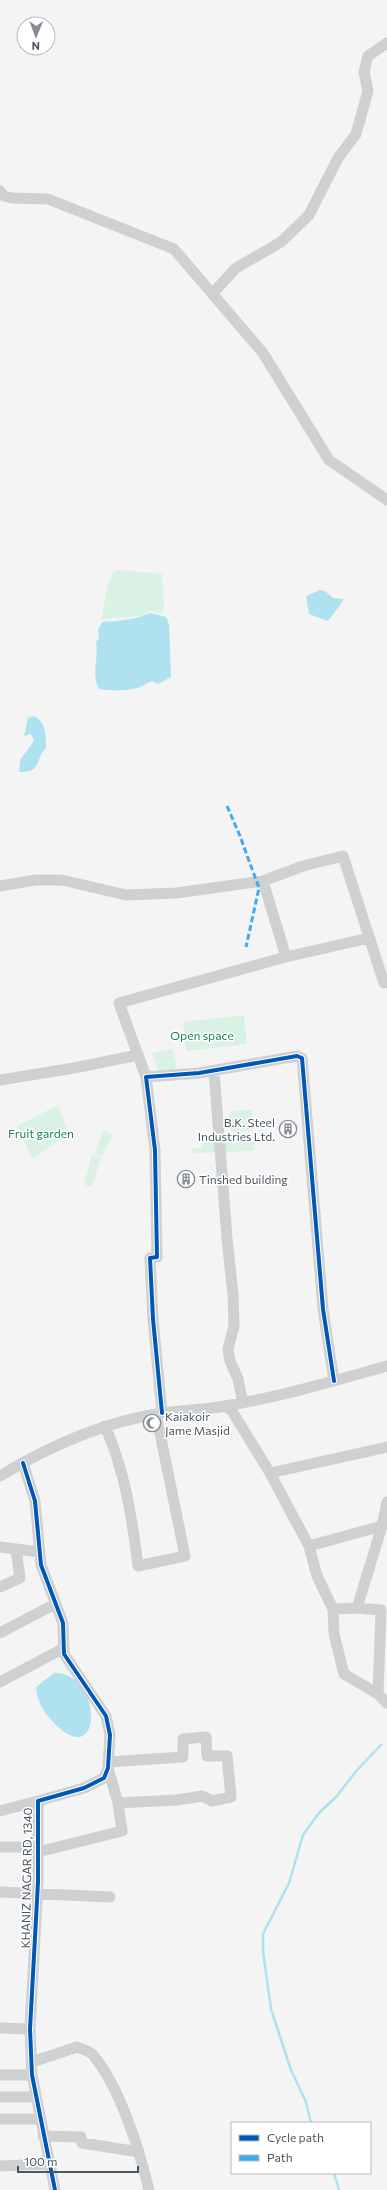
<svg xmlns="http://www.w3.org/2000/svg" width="387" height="2190" font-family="Commissioner,sans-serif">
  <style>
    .green { fill: #d9f2e3 }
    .water { fill: #aee2f0 }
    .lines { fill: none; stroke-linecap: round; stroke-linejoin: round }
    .stream { stroke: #aee2f0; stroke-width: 2.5 }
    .minor { stroke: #ced0d2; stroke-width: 11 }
    .quiet { stroke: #3fa9f5; stroke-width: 3; stroke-dasharray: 6 3; stroke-linecap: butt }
    .cycleway-casing { stroke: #fff; stroke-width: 6 }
    .cycleway { stroke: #0057b8; stroke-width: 4 }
    .labels { text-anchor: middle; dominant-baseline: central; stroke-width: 3; stroke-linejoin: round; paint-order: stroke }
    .park-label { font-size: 12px; fill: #17864f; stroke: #fff }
    .poi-label { font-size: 12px; fill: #4a5661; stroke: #fff; text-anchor: start }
    .street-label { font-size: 12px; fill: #4a5661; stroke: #fff }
  </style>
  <rect width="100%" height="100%" fill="#f4f4f4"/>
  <path class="green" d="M119 570 162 574 164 608 162 614 151 611 141 616 102 619 107 587 113 572Z
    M244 1015 247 1044 186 1051 183 1022Z
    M172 1049 176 1062 175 1069 160 1076 152 1053Z
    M58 1105 69 1134 32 1159 17 1126Z
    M252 1110 253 1130 231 1132 230 1111Z
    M104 1130 113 1135 102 1156 94 1153Z
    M199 1134 224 1135 234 1143 254 1142V1151L194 1153 192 1152 193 1148H203L202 1139Z
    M92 1154 101 1158 92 1186 84 1185Z"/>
  <path class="water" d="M320 590 325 591 333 598 343 599 341 604 328 621 309 614 306 596Z
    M150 613 166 617 169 624 171 677 158 684 152 681C147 683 143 686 138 688 125 691 112 691 99 689 91 674 99 658 96 642L99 638 98 630 102 622C118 621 135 620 150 613Z
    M33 716C46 720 46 737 46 748 36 756 42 774 19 772L20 760 34 741 31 734 24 736 28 718Z
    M54 1673C103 1672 103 1769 57 1726 45 1714 37 1704 36 1687Z"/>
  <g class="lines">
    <path class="stream" d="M311 2123 306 2102 291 2070 271 2009 263 1951V1934L289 1883 303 1835 319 1813 336 1797 357 1770 381 1745
      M334 2173 339 2190"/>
    <path class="minor" d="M0 191 4 196 12 198 48 199 174 249 263 353 329 460 387 500
      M213 293 236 268 281 242 309 215 338 158 356 134 368 91 364 72 368 56 387 43
      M263 881 286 957 369 938
      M0 886 35 880H62L126 895 176 893 263 881 303 866 343 856 384 983 387 982
      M214 1071 227 1238 233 1295 234 1326 228 1349 230 1361 238 1379 243 1403
      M146 1077 119 1003 286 957
      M0 1080 74 1068 138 1055
      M225 1406 232 1411 270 1473 309 1546 317 1576 333 1609 334 1634 344 1674 378 1694 387 1703
      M162 1413 153 1319 150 1258 157 1257 155 1150 146 1077 199 1073 297 1056 302 1058 323 1309 334 1381
      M105 1426C125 1471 132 1518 138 1566L185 1556 156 1414
      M23 1463 35 1501 41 1565 63 1623 64 1654 106 1716 110 1735 108 1768 104 1778 84 1788 38 1801V1882L30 2029 32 2075 55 2190
      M270 1473 387 1447
      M0 1476C51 1445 103 1422 162 1413 183 1410 204 1410 225 1406 280 1397 334 1381 387 1366
      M309 1546 382 1526 387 1502
      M0 1547 16 1549
      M0 1587 20 1578 16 1549 39 1552
      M357 1608 381 1610 378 1694
      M333 1609 357 1608 382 1526
      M0 1633 55 1604
      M0 1682 64 1648
      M108 1762 183 1757V1739L206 1737 207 1756H227L231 1797 212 1801 202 1796 177 1800 118 1803 108 1768
      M0 1811 38 1801
      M0 1847H38
      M38 1852 122 1831 118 1803
      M0 1892 110 1897
      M0 2028 30 2029
      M32 2062 77 2047C82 2049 90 2051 93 2055 120 2087 139 2149 149 2190
      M0 2075H32
      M0 2097H36
      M0 2119H39
      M43 2136 81 2137 82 2143 139 2152
      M0 2166 50 2164"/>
    <path class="quiet" d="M227 806 240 836 259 888 246 947"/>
    <defs>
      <path id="cycleway" d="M162 1413 153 1319 150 1258 157 1257 155 1150 146 1077 199 1073 297 1056 302 1058 323 1309 334 1381
        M23 1463 35 1501 41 1565 63 1623 64 1654 106 1716 110 1735 108 1768 104 1778 84 1788 38 1801V1882L30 2029 32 2075 55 2190"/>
    </defs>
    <use href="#cycleway" class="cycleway-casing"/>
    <use href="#cycleway" class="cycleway"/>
  </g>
  <defs>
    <symbol id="building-ring" viewBox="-11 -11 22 22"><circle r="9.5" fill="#fff" stroke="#868d94" stroke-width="1.5"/><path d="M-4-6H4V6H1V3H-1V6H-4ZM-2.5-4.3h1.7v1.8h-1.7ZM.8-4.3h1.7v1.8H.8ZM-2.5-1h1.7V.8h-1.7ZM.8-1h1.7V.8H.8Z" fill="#868d94"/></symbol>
    <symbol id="mosque-ring" viewBox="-11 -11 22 22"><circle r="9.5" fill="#fff" stroke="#868d94" stroke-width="1.5"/><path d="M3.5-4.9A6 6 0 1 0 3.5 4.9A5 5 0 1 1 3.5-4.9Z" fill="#868d94"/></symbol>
  </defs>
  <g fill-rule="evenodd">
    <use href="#building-ring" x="278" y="1119" width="20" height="20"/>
    <use href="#building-ring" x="176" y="1169" width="20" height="20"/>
    <use href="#mosque-ring" x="142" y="1413" width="20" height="20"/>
  </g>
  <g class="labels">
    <g class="park-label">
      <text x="202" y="1035">Open space</text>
      <text x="41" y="1133">Fruit garden</text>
    </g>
    <g class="poi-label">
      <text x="275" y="1122" text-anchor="end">B.K. Steel<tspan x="275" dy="14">Industries Ltd.</tspan></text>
      <text x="199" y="1179">Tinshed building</text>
      <text x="165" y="1416">Kaiakoir<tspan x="165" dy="14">Jame Masjid</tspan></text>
    </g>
    <g class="street-label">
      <text transform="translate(26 1878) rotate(-89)">KHANIZ NAGAR RD, 1340</text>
    </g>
  </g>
  <rect x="231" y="2122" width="140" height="52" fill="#ffffff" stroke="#b7bbc0"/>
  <rect x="239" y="2135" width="20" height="6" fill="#0057b8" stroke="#b7bbc0"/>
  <text x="267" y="2142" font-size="12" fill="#4a5661">Cycle path</text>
  <rect x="239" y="2155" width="20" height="6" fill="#3fa9f5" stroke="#b7bbc0"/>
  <text x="267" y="2162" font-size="12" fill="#4a5661">Path</text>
  <g transform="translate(36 36) rotate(181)"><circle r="19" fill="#ffffff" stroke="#b7bbc0"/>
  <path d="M0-3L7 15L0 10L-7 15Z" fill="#868d94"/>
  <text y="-6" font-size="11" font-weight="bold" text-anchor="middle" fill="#4a5661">N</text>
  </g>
  <path d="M18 2166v6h120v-6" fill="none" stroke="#4a5661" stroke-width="2"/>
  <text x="24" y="2166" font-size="12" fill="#4a5661" stroke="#ffffff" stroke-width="3" paint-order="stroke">100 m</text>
</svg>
